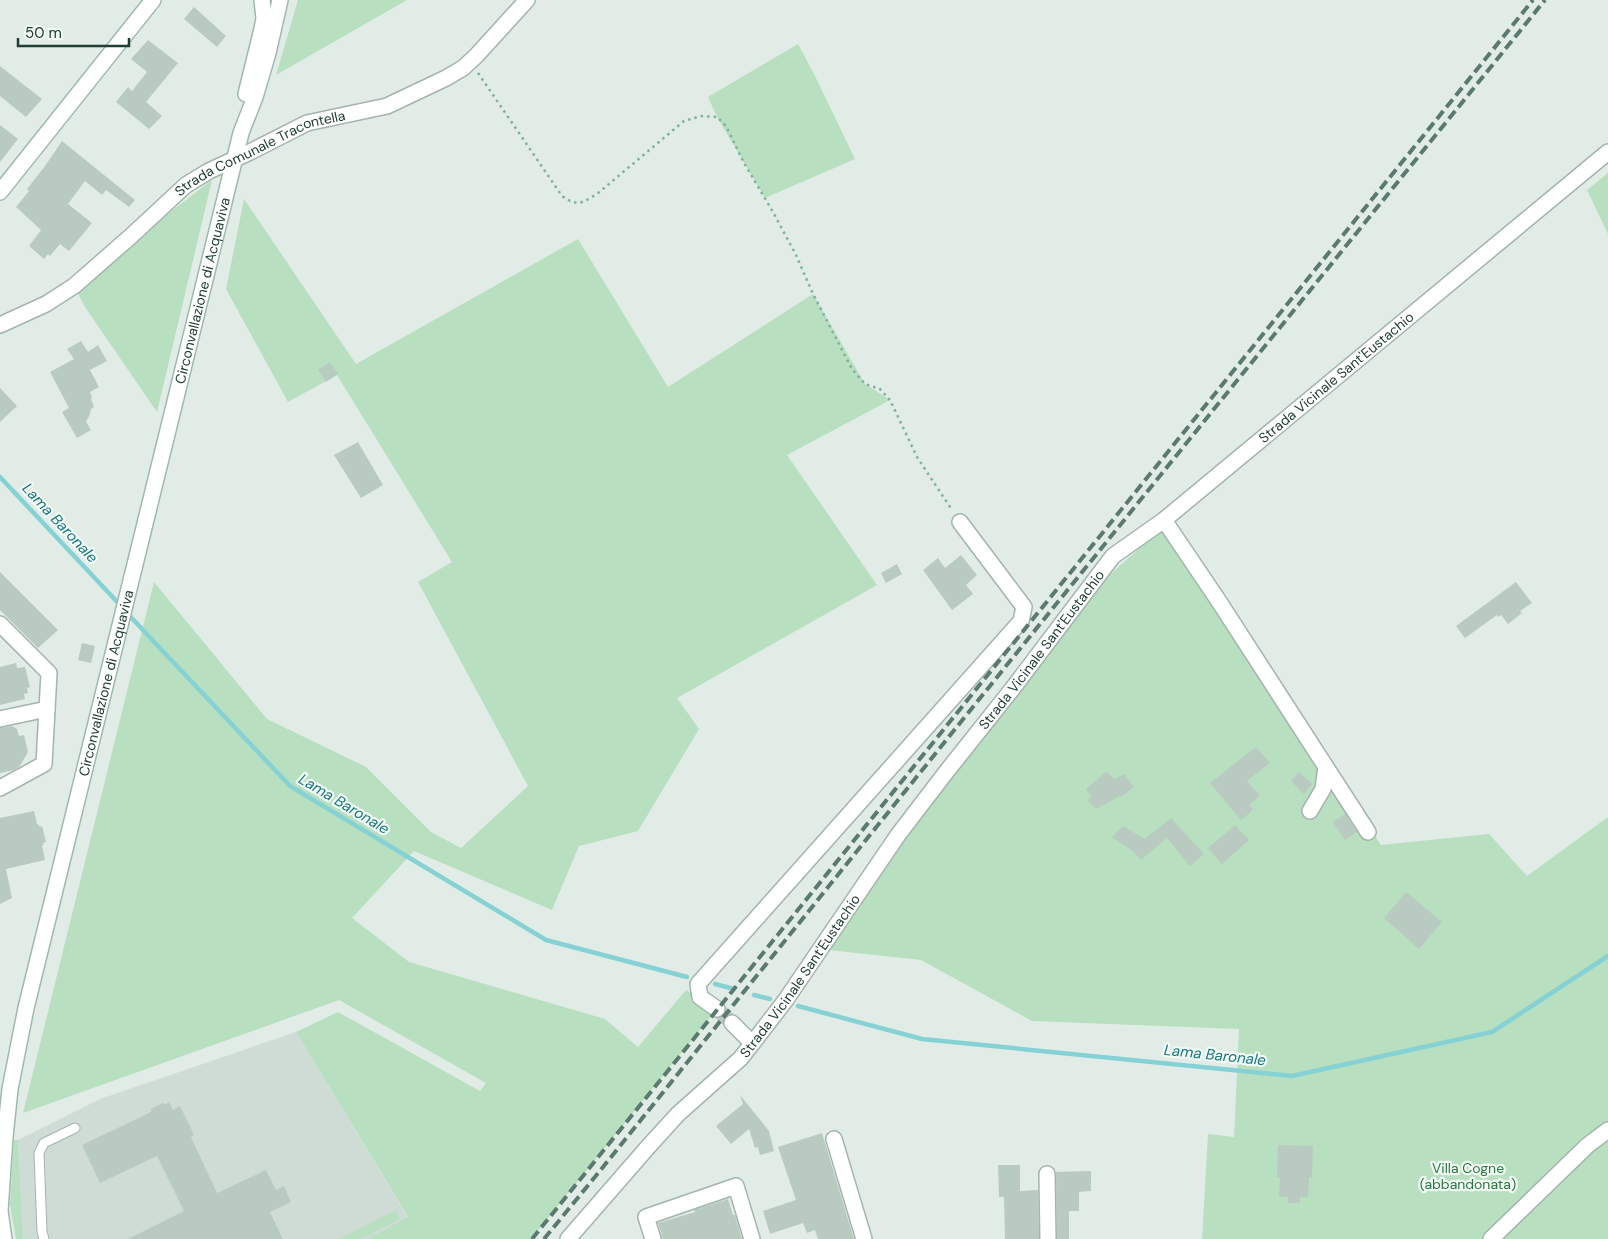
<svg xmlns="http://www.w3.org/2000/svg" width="1608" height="1239" font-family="'DM Sans',sans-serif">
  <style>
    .built { fill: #cfdcd5 }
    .green { fill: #b8dfbf }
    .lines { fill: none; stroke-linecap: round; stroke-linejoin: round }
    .stream { stroke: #86d1d4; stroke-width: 4.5 }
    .building { fill: #b9cac1 }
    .street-tunnel { stroke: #bac9c2; stroke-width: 15; stroke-dasharray: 15 8; stroke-linecap: butt }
    .lane-casing { stroke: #a3b4ad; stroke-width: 11 }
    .street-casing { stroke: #a3b4ad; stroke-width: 18 }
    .secondary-casing { stroke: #9eb9ad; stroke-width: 18 }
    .path { stroke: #7fb19c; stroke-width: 2.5; stroke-dasharray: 2.5 4; stroke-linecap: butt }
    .lane { stroke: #fff; stroke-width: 9 }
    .street { stroke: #fff; stroke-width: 15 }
    .secondary { stroke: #fff; stroke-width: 15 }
    .rail { stroke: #5b796e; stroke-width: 4; stroke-dasharray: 10 5; stroke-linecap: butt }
    .labels { text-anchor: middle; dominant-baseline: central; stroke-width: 4.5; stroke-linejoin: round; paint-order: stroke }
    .street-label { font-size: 14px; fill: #203e33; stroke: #f1f9f4 }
    .park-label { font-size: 14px; fill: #28773e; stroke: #f1f9f4 }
    .water-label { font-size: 15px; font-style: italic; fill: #17777d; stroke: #f1f9f4 }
  </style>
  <rect width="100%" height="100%" fill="#e1ece6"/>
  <path class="built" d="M296 1032 408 1218 367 1239H23L18 1140 100 1099Z"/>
  <path class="green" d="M298 0H407L276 75Z
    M798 44 815 76 855 159 765 198 717 117 708 97Z
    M1608 173V234L1587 190Z
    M212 180 157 412 85 307 74 286Z
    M244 199 356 364 578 239 668 387 813 294 865 384 890 400 787 455 877 585 677 698 699 729 638 831 579 846 552 910 414 851 352 918 409 962 605 1019 638 1047 686 990 717 1009 531 1239H367L408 1217 296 1032 338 1012 480 1091 486 1083 339 1000 23 1113 154 582 267 719 366 767 431 832 461 848 528 786 418 582 452 562 337 375 288 402 226 289Z
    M1165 525 1381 845 1489 834 1527 876 1608 817V1239H1202L1208 1134 1234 1137 1239 1029 1032 1021 921 960 829 950 847 923 870 882 1096 588 1115 570Z
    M14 1140H18L23 1239H16L10 1205Z
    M396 1210 400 1219 361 1239H339Z"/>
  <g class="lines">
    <path class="stream" d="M0 477 121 606
      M126 612 290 786 546 940 687 977
      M715 984 734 989
      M754 995 770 999
      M798 1006 922 1039 1292 1076 1492 1032 1608 956"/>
  </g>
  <path class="building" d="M194 7 226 36 217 47 184 19Z
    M148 40 178 63 146 102 162 116 149 129 116 102 128 87 132 91 147 72 131 59Z
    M0 66 42 99 26 117 0 96Z
    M0 125 18 139 0 162Z
    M62 141 135 200 129 207 106 190 102 195 85 181 68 204 92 223 69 251 60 244 50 256 48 254 44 259 29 246 41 230 16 207 29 191 27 189 45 166Z
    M81 341 88 352 98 345 107 361 90 370 99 387 90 392 92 398 91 399 94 407 91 409 90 414 86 422 91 430 77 438 62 412 69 408 50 372 74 359 67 349Z
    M330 362 338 374 326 382 318 370Z
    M0 388 17 406 0 422Z
    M358 442 383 485 361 498 334 455Z
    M961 555 977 575 966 585 973 594 952 610 923 570 938 558 945 568Z
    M897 564 902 574 886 583 881 573Z
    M0 572 58 630 38 648 0 610Z
    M1516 582 1532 603 1520 611 1522 613 1508 624 1501 615 1498 617 1497 615 1465 638 1456 626Z
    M82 643 95 646 91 663 78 660Z
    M16 663 17 668 25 667 30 687 27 688 28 693 24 694 25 699 0 705V667Z
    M12 726 17 729 19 736 24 735 28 752 20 766 14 770 0 773V728Z
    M1256 747 1270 763 1247 781 1260 796 1249 805 1253 810 1241 820 1210 783Z
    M1106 772 1115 779 1124 774 1134 787 1121 797 1120 796 1096 809 1087 800 1092 797 1086 789Z
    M1299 772 1312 784 1304 794 1291 781Z
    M34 811 37 824H38L40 827 42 826 46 842 43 843 44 845H42L45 860 6 869 12 898 0 904V818Z
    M1345 814 1357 832 1345 840 1333 822Z
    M1171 818 1204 854 1190 866 1167 838 1141 860 1133 851 1112 837 1123 826 1145 839Z
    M1235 825 1249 840 1222 864 1208 848Z
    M1406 892 1442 922 1419 949 1384 918Z
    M740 1095 769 1131 774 1151 760 1155 758 1147 755 1148 749 1129 731 1144 716 1126 743 1104Z
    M169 1102 173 1110 180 1106 194 1135 191 1137 217 1193 266 1170 276 1190 284 1186 291 1202 270 1212 283 1239H128L184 1211 157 1156 100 1183 82 1145 147 1114 152 1111 150 1109 163 1103 164 1105Z
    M822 1133 854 1239H818L815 1230 807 1233 803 1223 770 1234 763 1211 796 1200 778 1147Z
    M1278 1145 1313 1146 1312 1177H1309L1308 1197H1300V1203H1288V1197H1279L1280 1177H1277Z
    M998 1165H1020V1191L1038 1190 1039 1239H1005L1004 1197H999Z
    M1091 1171V1191L1079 1192V1211H1069V1239H1057L1056 1172Z
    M728 1199 733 1215H735L742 1239H663L658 1223 695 1212 694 1210Z"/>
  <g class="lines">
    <path class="street-tunnel" d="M717 1009 732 1023"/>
    <defs>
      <path id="lane" d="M44 1239 42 1232 39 1153 44 1143 75 1128"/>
      <g id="street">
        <path id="s1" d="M0 325 46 304 74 286 130 237 186 185 209 171 250 152 307 123 387 106 446 78 463 68 476 56 527 0"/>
        <path d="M1164 520 1220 603 1368 832"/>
        <path d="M0 624 49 673 44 764 0 788"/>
        <path d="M0 719 47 709"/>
        <path d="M1310 811 1323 789 1326 767"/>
        <path d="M717 1009 700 997 698 984 1021 621 1024 607 960 522"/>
        <path d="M732 1023 752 1043"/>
        <path d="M834 1139 864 1239"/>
        <path d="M1047 1174 1048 1239"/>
        <path id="s2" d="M568 1239 648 1147 678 1114 741 1058 785 1001 898 835 947 771 1013 688 1113 556 1164 520 1608 152"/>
        <path d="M653 1239 646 1217 736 1186 752 1239"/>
        <path d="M1491 1239 1588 1145 1608 1130"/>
      </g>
      <g id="secondary">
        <path d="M246 94 262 29 264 18 262 0"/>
        <path d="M0 192 153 0"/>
        <path id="s3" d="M4 1239 0 1211 5 1137 10 1089 26 1008 241 133 255 97 268 53 280 0"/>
      </g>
    </defs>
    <use href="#lane" class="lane-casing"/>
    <use href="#street" class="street-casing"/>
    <use href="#secondary" class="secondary-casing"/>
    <path class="path" d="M478 73 562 196C578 207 582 203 597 194L684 121 701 116 717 117 726 126 744 163 773 212 796 255 813 294 852 369 865 384 880 389 890 400 917 457 952 510"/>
    <use href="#lane" class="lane"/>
    <use href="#street" class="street"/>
    <use href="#secondary" class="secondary"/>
    <path class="rail" d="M532 1239 1533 0
      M544 1239 599 1172 964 718 1545 0"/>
  </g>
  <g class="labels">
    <g class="street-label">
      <text stroke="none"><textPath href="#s1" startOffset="316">Strada Comunale Tracontella</textPath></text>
      <text stroke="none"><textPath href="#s3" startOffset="972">Circonvallazione di Acquaviva</textPath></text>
      <text stroke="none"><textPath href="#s2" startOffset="1162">Strada Vicinale Sant'Eustachio</textPath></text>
      <text stroke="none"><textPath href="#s2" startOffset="758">Strada Vicinale Sant'Eustachio</textPath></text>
      <text stroke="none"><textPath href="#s3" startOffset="568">Circonvallazione di Acquaviva</textPath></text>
      <text stroke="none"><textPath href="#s2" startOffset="352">Strada Vicinale Sant'Eustachio</textPath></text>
    </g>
    <g class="park-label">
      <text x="1468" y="1168">Villa Cogne<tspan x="1468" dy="16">(abbandonata)</tspan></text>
    </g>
    <g class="water-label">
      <text transform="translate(60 523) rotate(47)">Lama Baronale</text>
      <text transform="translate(344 804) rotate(31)">Lama Baronale</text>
      <text transform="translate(1215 1055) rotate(6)">Lama Baronale</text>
    </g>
  </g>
  <path d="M18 38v8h111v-8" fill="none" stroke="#203e33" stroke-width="2.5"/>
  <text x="25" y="38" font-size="15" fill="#203e33" stroke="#f1f9f4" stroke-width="4" paint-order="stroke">50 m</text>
</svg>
